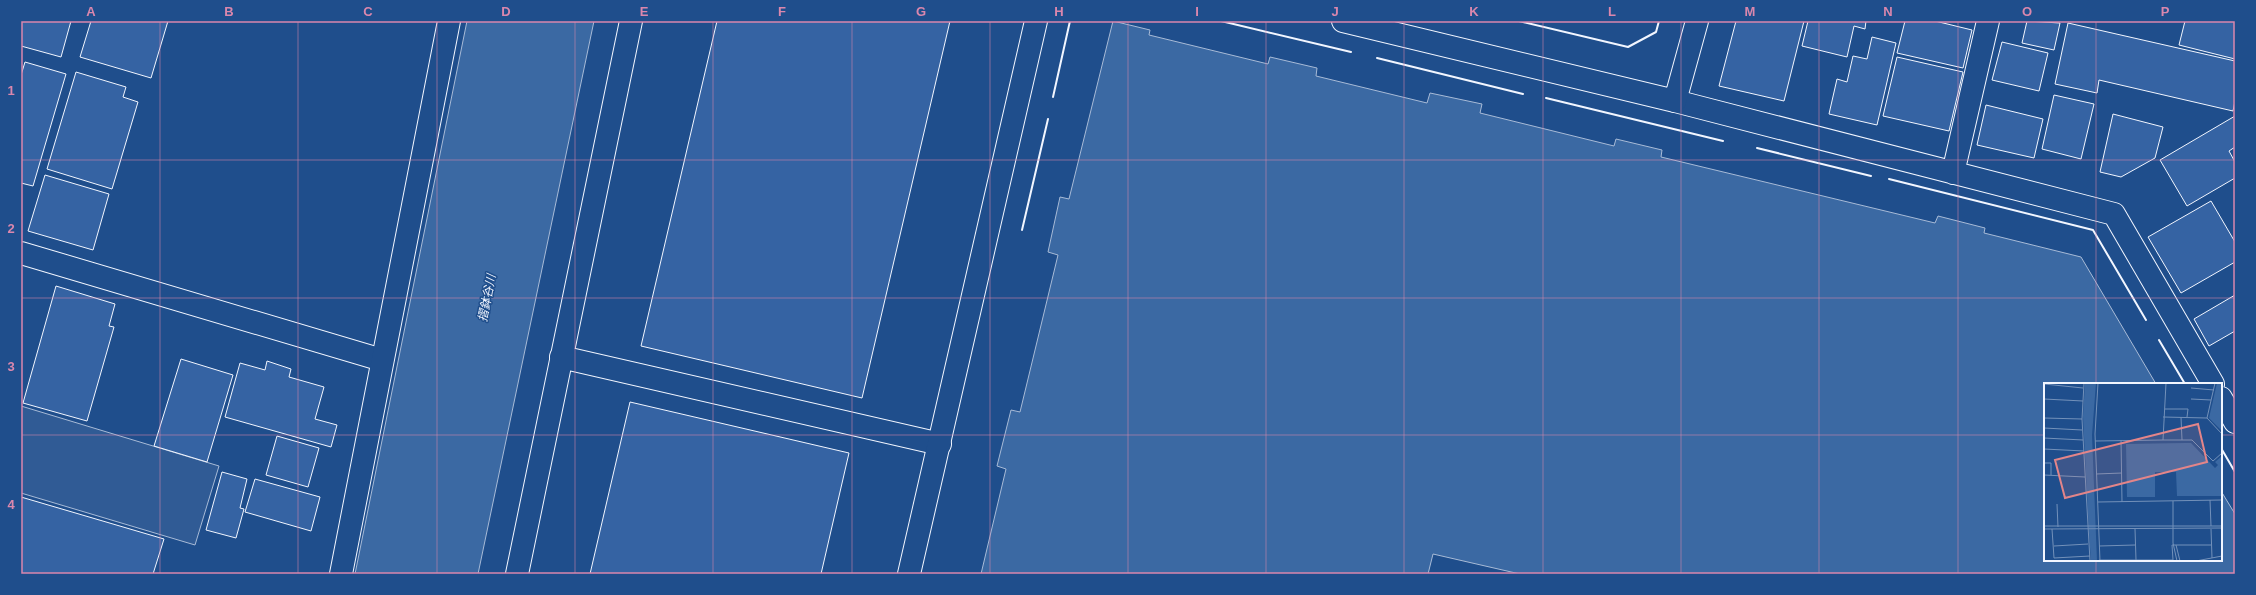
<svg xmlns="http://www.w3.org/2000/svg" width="2256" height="595" font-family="Helvetica,'Noto Sans JP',sans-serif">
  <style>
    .parking { fill: #305b95; stroke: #a8bbd7 }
    .water { fill: #3b69a3; stroke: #a8bbd7 }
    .building { fill: #3563a3; stroke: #f2f6ff }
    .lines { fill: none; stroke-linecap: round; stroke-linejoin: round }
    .street-casing { stroke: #f2f6ff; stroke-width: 24 }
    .secondary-casing { stroke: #f2f6ff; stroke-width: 24 }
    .street { stroke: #1f4e8c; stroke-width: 22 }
    .secondary { stroke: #1f4e8c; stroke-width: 22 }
    .wall { stroke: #f2f6ff; stroke-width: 2 }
    .grid { fill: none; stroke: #da87ad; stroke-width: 1; stroke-opacity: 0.55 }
    .labels { text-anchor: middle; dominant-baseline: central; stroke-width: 3; stroke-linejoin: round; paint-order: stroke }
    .water-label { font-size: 12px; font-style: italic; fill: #f2f6ff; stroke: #1f4e8c }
    .inset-road { fill: none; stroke: #7391ba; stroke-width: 1 }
    .view { fill: #e38589; fill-opacity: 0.15; stroke: #e38589; stroke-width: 2 }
    .inset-edge { fill: none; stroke: #f2f6ff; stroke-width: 2 }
    .neatline { fill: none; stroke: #da87ad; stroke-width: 1.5 }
    .grid-label { font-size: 13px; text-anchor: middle; font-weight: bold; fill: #da87ad }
  </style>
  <rect width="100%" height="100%" fill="#1f4e8c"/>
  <path class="parking" d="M21 406 219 466 195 545 21 493Z"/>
  <path class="water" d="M467 21H594L478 574H355Z
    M1113 21 1150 30 1149 35 1268 64 1270 57 1317 68 1316 76 1427 103 1430 93 1482 104 1480 113 1614 146 1616 139 1662 150 1661 157 1935 223 1938 216 1985 228 1984 233 2081 257 2156 384H2045V560H2221V491L2235 514V574H1520L1433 554 1428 574H981L1006 469 997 466 1011 410 1020 412 1058 255 1048 252 1060 197 1069 199Z"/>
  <path class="building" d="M21 21H71L61 57 21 46Z
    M91 21H168L151 78 80 57Z
    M717 21H950L862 398 641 346Z
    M1736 21H1804L1784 101 1719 86Z
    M1808 21H1866L1865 29 1854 26 1847 57 1802 46Z
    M1905 21H1935L1972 30 1963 68 1897 53Z
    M2027 21 2060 23 2054 50 2022 43Z
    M2185 21H2235V59L2179 45Z
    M2068 23 2235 61V101L2233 111 2099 80 2097 93 2055 84Z
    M1872 37 1896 43 1877 125 1829 114 1837 79 1847 82 1853 56 1867 59Z
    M2002 42 2048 53 2039 91 1992 80Z
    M1897 57 1963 72 1949 131 1883 116Z
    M25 62 66 74 33 186 21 183V75Z
    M76 72 126 87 123 97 138 102 112 189 47 169Z
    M2054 95 2094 104 2081 159 2042 149Z
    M1986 105 2043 119 2034 158 1977 145Z
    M2113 114 2163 127 2155 158 2121 177 2100 172Z
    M2235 116V147L2229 151 2235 162V178L2187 206 2160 160Z
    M45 175 109 194 93 250 28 231Z
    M2211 201 2235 242V262L2181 293 2148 237Z
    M56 286 115 304 109 326 114 327 87 421 23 403Z
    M2235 295V331L2209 346 2194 319Z
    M181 359 233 375 207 462 154 446Z
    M267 361 291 369 289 377 324 387 315 419 337 425 331 447 225 417 240 363 265 370Z
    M630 402 849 453 821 574H590Z
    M277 436 319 448 308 487 266 475Z
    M222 472 247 479 240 508 244 509 236 538 206 530Z
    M255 479 320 497 311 531 245 512Z
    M21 497 164 539 153 574H21Z"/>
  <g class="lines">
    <defs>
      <path id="street" d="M1675 101 2114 214 2213 384
        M1953 173 1988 21
        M21 253 382 360
        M561 357 940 444
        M2221 398 2235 422"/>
      <path id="secondary" d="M1343 21 1675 101 1697 21
        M341 574 449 21
        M517 574 631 21
        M909 574 1036 21"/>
    </defs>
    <use href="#street" class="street-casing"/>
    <use href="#secondary" class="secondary-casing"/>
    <use href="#street" class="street"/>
    <use href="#secondary" class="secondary"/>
    <path class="wall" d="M1221 21 1351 52
      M1519 21 1628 47 1656 32 1659 21
      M1377 58 1523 94
      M1053 97 1070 21
      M1546 98 1723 141
      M1757 148 1871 176
      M1889 179 2093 230 2146 320
      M1022 230 1048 119
      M2159 340 2185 384
      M2221 448 2235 472"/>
  </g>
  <path class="grid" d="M160 21V574M298 21V574M437 21V574M575 21V574M713 21V574M852 21V574M990 21V574M1128 21V574M1266 21V574M1404 21V574M1543 21V574M1681 21V574M1819 21V574M1958 21V574M2096 21V384M21 160H2235M21 298H2235M21 435H2045M2221 435H2235M2096 560V574"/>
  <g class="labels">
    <g class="water-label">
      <text transform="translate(487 298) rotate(-79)">摺鉢谷川</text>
    </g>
  </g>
  <g transform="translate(2044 383)">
    <rect width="178" height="178" fill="#1f4e8c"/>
    <path d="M41 0H52L48 52 53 178H47L45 150 39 33ZM173 0H178V48L165 35ZM140 60H147L171 85 174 82 171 79 178 73V113H133L132 89H111V114H83L82 61Z" fill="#3b69a3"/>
    <path class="inset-road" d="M40 0 38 36 46 178M54 0 51 51 56 178M0 1 39 5M147 5 170 7M0 16 39 18M147 16 167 17M121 26H144L143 34M119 34 163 35 171 0M137 34 138 57M0 35 38 36M163 35 178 51M0 45 38 47M0 55 39 57M77 57 78 119M119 57H148L169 78 178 70M51 58 119 57 122 0M0 66 40 68M0 80H7V92M52 91 78 90M0 92 41 94M166 117 167 143M129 118V160L133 178M54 119 178 117M13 121 14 144M0 143H178M0 146 178 145M8 146 10 175 46 173M91 146 92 177M167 146 168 175M132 162 136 178M10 163 44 161M55 163 91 162M55 177H129L128 162H167M152 178 178 173"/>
    <path class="view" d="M154 41 163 79 21 115 11 77Z"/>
    <rect width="178" height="178" class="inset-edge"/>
  </g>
  <rect width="2256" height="595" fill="none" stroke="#1f4e8c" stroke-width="44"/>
  <rect x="22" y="22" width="2212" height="551" class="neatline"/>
  <g class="grid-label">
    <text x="91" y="16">A</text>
    <text x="229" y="16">B</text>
    <text x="368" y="16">C</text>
    <text x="506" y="16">D</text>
    <text x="644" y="16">E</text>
    <text x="782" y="16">F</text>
    <text x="921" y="16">G</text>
    <text x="1059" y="16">H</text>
    <text x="1197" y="16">I</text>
    <text x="1335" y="16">J</text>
    <text x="1474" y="16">K</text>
    <text x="1612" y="16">L</text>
    <text x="1750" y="16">M</text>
    <text x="1888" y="16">N</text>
    <text x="2027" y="16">O</text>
    <text x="2165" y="16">P</text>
    <text x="11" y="95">1</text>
    <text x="11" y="233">2</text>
    <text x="11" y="371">3</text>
    <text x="11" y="509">4</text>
  </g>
</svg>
